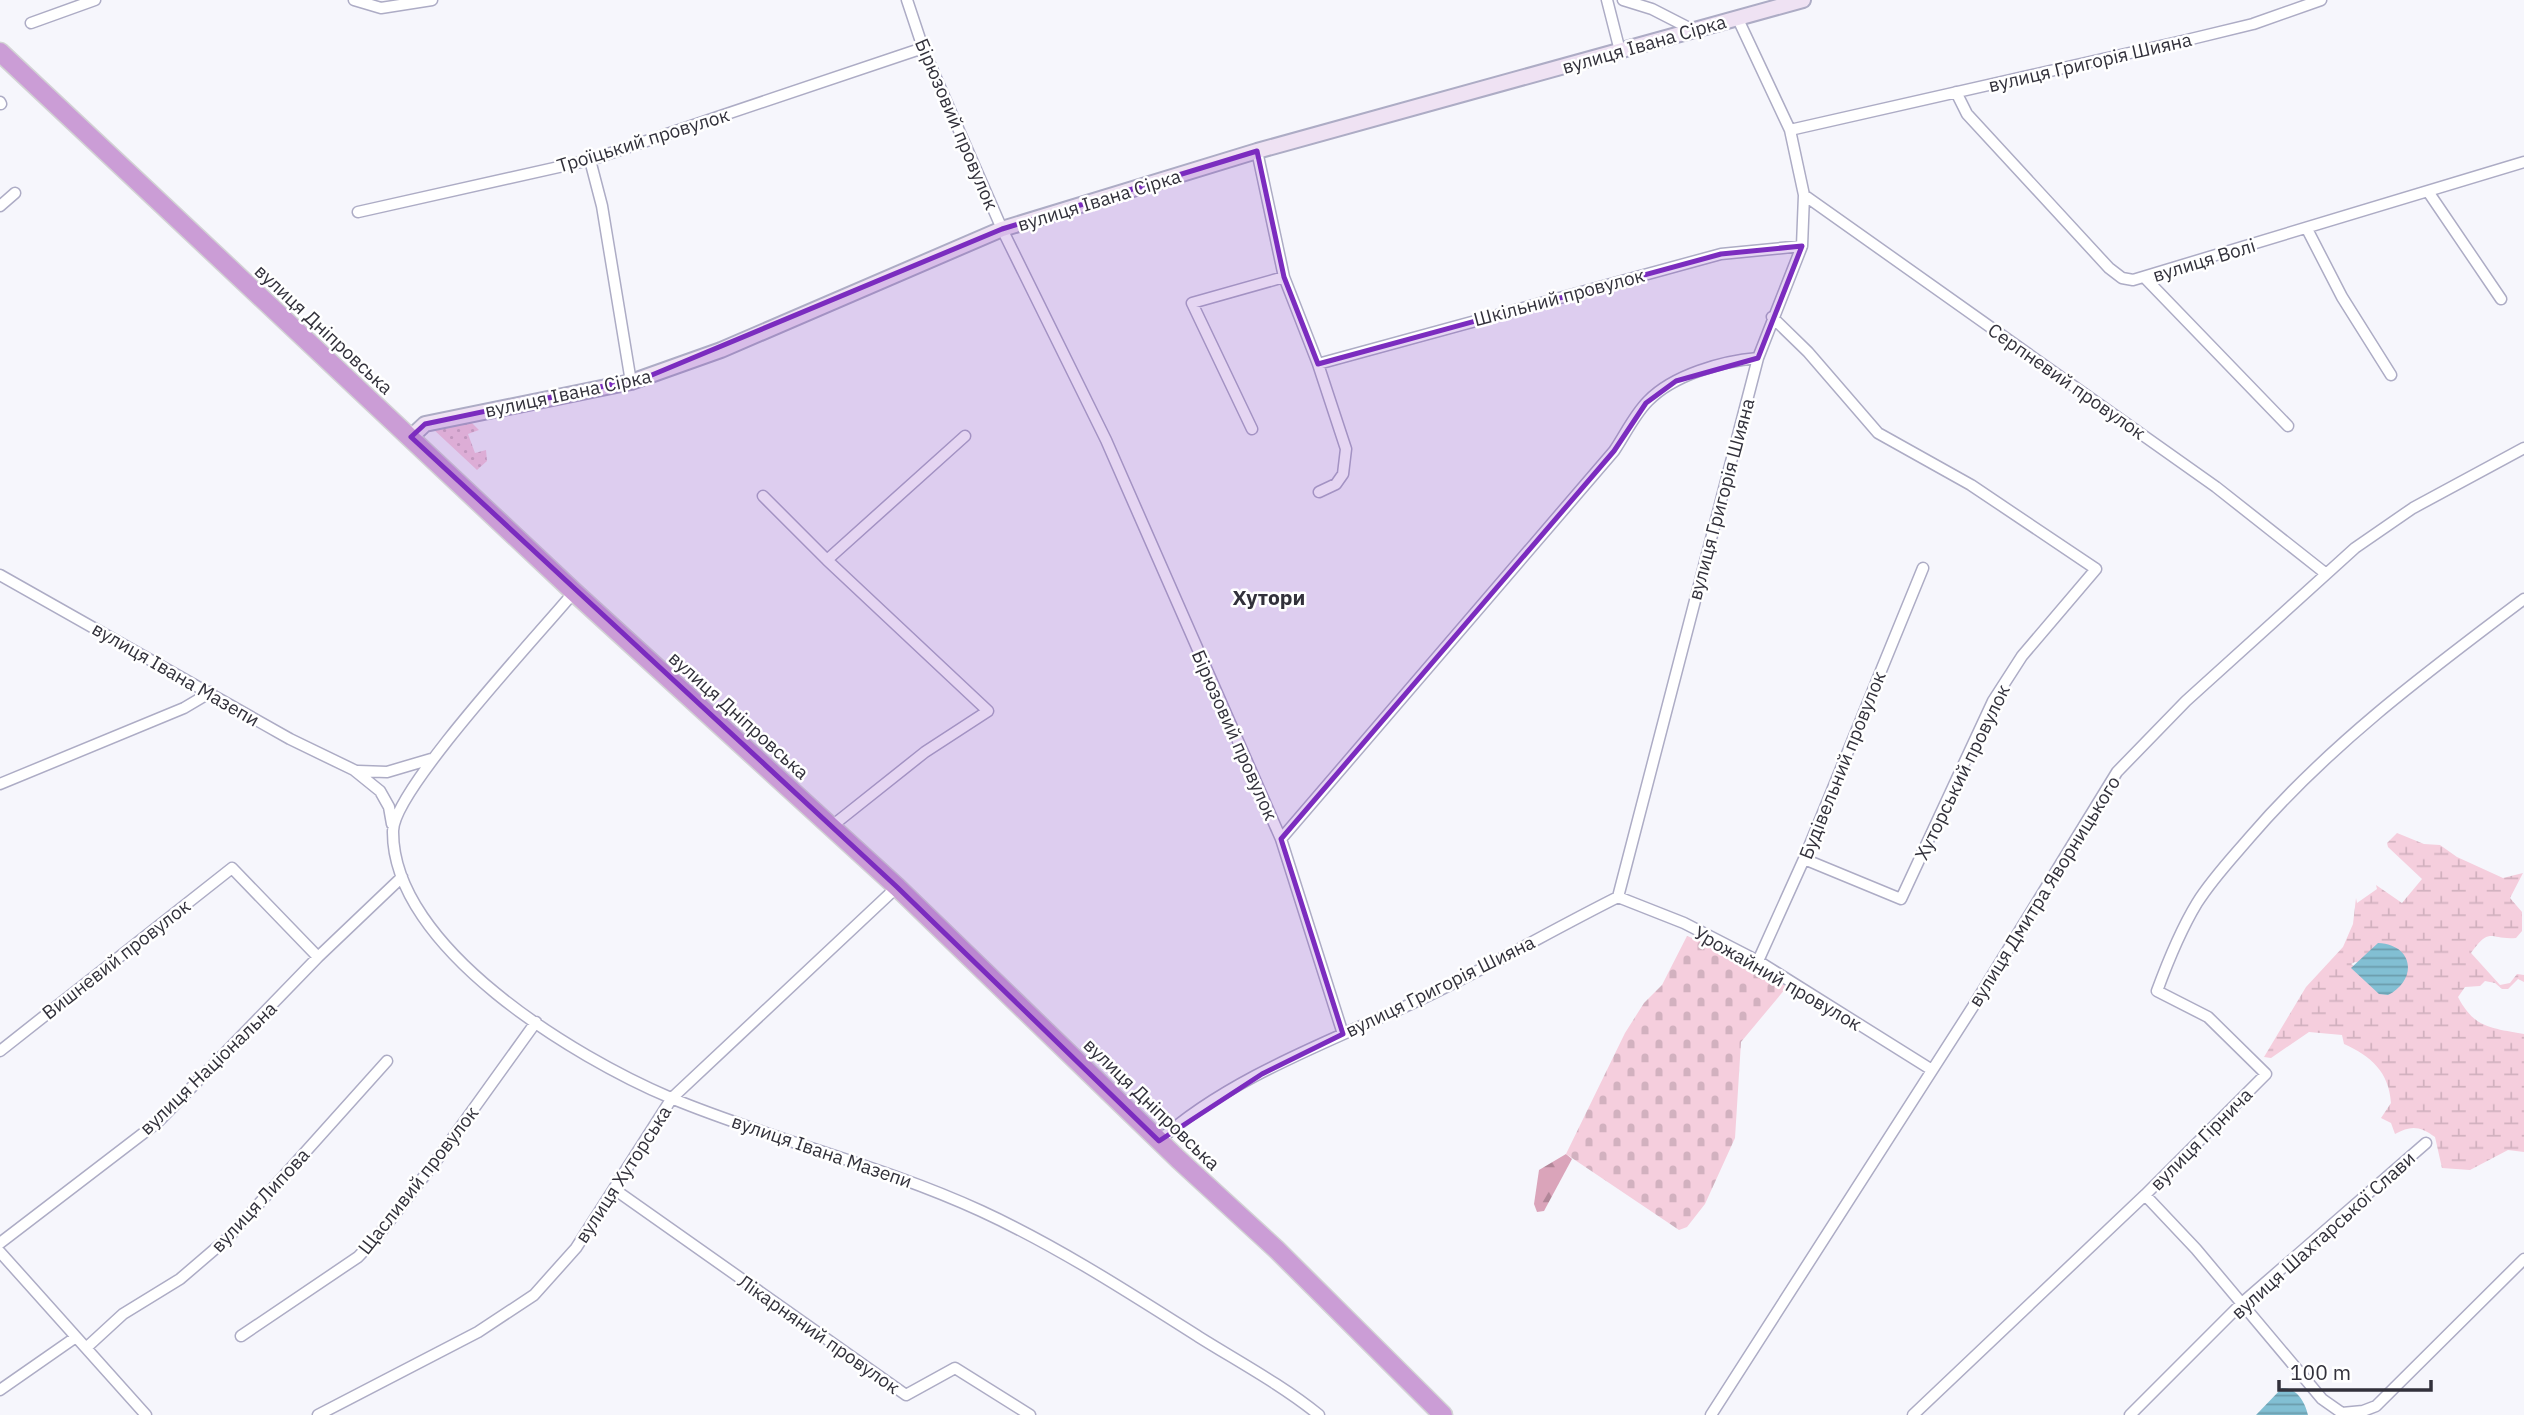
<svg xmlns="http://www.w3.org/2000/svg" width="2524" height="1415" font-family="'IBM Plex Sans',sans-serif">
  <style>
    .grass { fill: url(#grass-dots) }
    .forest { fill: url(#forest-firs) }
    .wetland { fill: url(#wetland-marsh); fill-rule: evenodd }
    .cemetery { fill: url(#cemetery-stones) }
    .water { fill: url(#water-rules) }
    .lines { fill: none; stroke-linecap: round; stroke-linejoin: round }
    .street-casing { stroke: #adacc5; stroke-width: 13 }
    .secondary-casing { stroke: #adacc5; stroke-width: 18 }
    .highway-casing { stroke: #d2d2d4; stroke-width: 21 }
    .street { stroke: #fff; stroke-width: 10 }
    .secondary { stroke: #efe2f3; stroke-width: 14 }
    .highway { stroke: #cb9dd6; stroke-width: 18 }
    .marked { fill: #7b2cbf; fill-opacity: 0.2; stroke: #7b2cbf; stroke-width: 5; stroke-linejoin: round }
    .labels { text-anchor: middle; dominant-baseline: central; stroke-width: 5; stroke-linejoin: round; paint-order: stroke }
    .street-label { font-size: 19px; fill: #32313b; stroke: #fff }
    .neighbourhood-label { font-size: 21px; font-weight: bold; fill: #32313b; stroke: #fff }
  </style>
  <defs>
    <pattern id="grass-dots" width="8" height="8" patternUnits="userSpaceOnUse" patternTransform="scale(1.75)"><rect width="8" height="8" fill="#f5cedd"/><path d="M2 2h.1M6 6h.1" fill="none" stroke="#d2b1bf" stroke-width="1.8" stroke-linecap="round"/></pattern>
    <pattern id="forest-firs" width="22" height="20" patternUnits="userSpaceOnUse" patternTransform="scale(1.75)"><rect width="22" height="20" fill="#daa4ba"/><path d="M5 1l3.5 6h-7zM16 11l3.5 6h-7z" fill="#b18698"/></pattern>
    <pattern id="wetland-marsh" width="20" height="14" patternUnits="userSpaceOnUse" patternTransform="scale(1.75)"><rect width="20" height="14" fill="#f5cedd"/><path d="M1 5h8M5 5V1M11 12h8M15 12V8" fill="none" stroke="#d2b1bf"/></pattern>
    <pattern id="cemetery-stones" width="16" height="16" patternUnits="userSpaceOnUse" patternTransform="scale(1.75)"><rect width="16" height="16" fill="#f5cedd"/><path d="M2 7V4a2 2 0 0 1 4 0v3zM10 15v-3a2 2 0 0 1 4 0v3z" fill="#d2b1bf"/></pattern>
    <pattern id="water-rules" width="6" height="5" patternUnits="userSpaceOnUse" patternTransform="scale(1.75)"><rect width="6" height="5" fill="#82bfd3"/><path d="M0 2.5h6" fill="none" stroke="#6b9cac"/></pattern>
  </defs>
  <rect width="100%" height="100%" fill="#f6f6fc"/>
  <path class="grass" d="M470 421 479 430 468 434 475 453 486 450 487 461 477 470 433 429Z"/>
  <path class="forest" d="M1566 1154 1572 1159 1544 1211 1537 1212 1534 1204 1539 1170Z"/>
  <path class="wetland" d="M2397 833 2424 844 2440 845 2457 857 2503 878 2523 873 2510 898 2522 912V931L2516 938C2488 940 2491 926 2471 953L2500 985 2510 983 2517 974 2524 975V982L2518 979 2508 989H2502L2495 983 2485 981 2480 986 2465 987 2458 997C2474 1028 2491 1028 2524 1034V1152L2508 1150 2470 1170 2442 1168 2435 1137C2420 1126 2411 1125 2395 1134L2391 1123 2381 1118 2391 1103C2389 1072 2371 1056 2344 1044L2342 1035 2309 1032 2271 1058 2264 1057 2306 987 2343 947 2353 924 2356 898 2357 903 2377 889 2376 885 2402 903 2422 879 2388 847 2387 843ZM2355 962 2407 969 2393 992 2351 964Z"/>
  <path class="cemetery" d="M1687 936C1712 946 1773 965 1786 988L1741 1042 1735 1138 1705 1204 1687 1227 1679 1230 1566 1154 1625 1033 1644 1003 1662 985Z"/>
  <path class="water" d="M2378 943C2415 945 2417 980 2388 995L2379 994 2351 968Z
    M2282 1388C2297 1388 2305 1402 2308 1415H2256Z"/>
  <g class="lines">
    <defs>
      <path id="street" d="M354 0 381 8 432 0
        M907 0 923 48 1002 229 1106 440 1281 839 1614 451C1625 435 1634 415 1648 401 1673 375 1722 361 1758 358
        M1607 0 1620 51
        M1623 0 1652 9 1693 30
        M1737 17 1790 130
        M31 23 95 0
        M1956 92 1967 114 2109 268 2122 278 2133 280 2524 162
        M0 102 1 104
        M1257 151 1284 277 1318 364 1346 449 1343 474 1336 484 1319 492
        M590 160 602 206 631 382
        M2429 193 2501 299
        M1804 195 2216 487 2325 573
        M0 206 15 193
        M358 212 590 160 923 48
        M2307 229 2342 297 2391 375
        M2145 278 2288 426
        M1772 317 1808 352 1878 433 1971 485 2096 569 2022 656 1993 701 1901 899 1804 859
        M1318 364 1721 254 1802 246
        M1252 429 1192 303 1284 277
        M763 496 827 560 965 436
        M827 560 988 711 925 752 832 826
        M0 575 290 739 354 770 380 791 389 807 392 824
        M574 592C541 632 393 790 393 831 392 948 576 1058 671 1098 772 1140 881 1165 981 1211 1057 1246 1128 1292 1199 1337 1239 1362 1282 1385 1319 1415
        M358 771 387 772 431 759
        M0 784 184 708 211 692
        M1281 839 1343 1034
        M1618 897 1684 923 1758 961 1932 1070
        M1758 961 1804 859 1923 568
        M0 1051 232 868 318 957
        M1159 1141C1226 1079 1333 1040 1415 1002 1484 970 1550 931 1618 897L1758 358 1802 246 1804 195 1790 130 2187 40 2253 24 2321 0
        M614 1189 906 1395 955 1368 1030 1415
        M2145 1195 2196 1249 2322 1399 2342 1413 2363 1411 2376 1406 2524 1259
        M0 1243 158 1122 318 957 402 877
        M0 1252 146 1415
        M241 1336 358 1257 377 1237 439 1157 536 1022
        M86 1348 123 1314 180 1279 229 1237 387 1061
        M0 1390 76 1337
        M318 1415 478 1332 534 1295 576 1248 672 1098 897 887
        M1711 1415 1974 1005 2117 772 2186 701 2355 548 2413 508 2524 448
        M1913 1415 2145 1195 2266 1074 2208 1017 2157 991C2168 961 2180 931 2197 903 2212 879 2232 858 2250 837 2330 744 2427 672 2524 599
        M2130 1415 2242 1303 2426 1143"/>
      <path id="secondary" d="M411 437 425 424 631 382 721 350 1002 229 1257 151 1803 0"/>
      <path id="highway" d="M0 52 574 592 897 887 1178 1159 1276 1249 1443 1415"/>
    </defs>
    <use href="#street" class="street-casing"/>
    <use href="#secondary" class="secondary-casing"/>
    <use href="#highway" class="highway-casing"/>
    <use href="#street" class="street"/>
    <use href="#secondary" class="secondary"/>
    <use href="#highway" class="highway"/>
  </g>
  <path class="marked" d="M1257 151 1284 277 1318 364 1721 254 1802 246 1758 358 1676 381 1646 403 1614 451 1281 839 1343 1034 1262 1074 1159 1141 897 887 411 437 425 424 647 377 1002 229Z"/>
  <g class="labels">
    <g class="street-label">
      <text transform="translate(1644 44) rotate(-16)">вулиця Івана Сірка</text>
      <text transform="translate(2090 62) rotate(-13)">вулиця Григорія Шияна</text>
      <text transform="translate(957 124) rotate(67)">Бірюзовий провулок</text>
      <text transform="translate(643 140) rotate(-17)">Троїцький провулок</text>
      <text transform="translate(1099 200) rotate(-17)">вулиця Івана Сірка</text>
      <text transform="translate(2204 260) rotate(-17)">вулиця Волі</text>
      <text transform="translate(1559 297) rotate(-15)">Шкільний провулок</text>
      <text transform="translate(324 329) rotate(43)">вулиця Дніпровська</text>
      <text transform="translate(2067 381) rotate(35)">Серпневий провулок</text>
      <text transform="translate(568 393) rotate(-12)">вулиця Івана Сірка</text>
      <text transform="translate(1721 499) rotate(-75)">вулиця Григорія Шияна</text>
      <text transform="translate(176 674) rotate(30)">вулиця Івана Мазепи</text>
      <text transform="translate(739 715) rotate(42)">вулиця Дніпровська</text>
      <text transform="translate(1235 735) rotate(66)">Бірюзовий провулок</text>
      <text transform="translate(1842 765) rotate(-68)">Будівельний провулок</text>
      <text transform="translate(1962 772) rotate(-64)">Хуторський провулок</text>
      <text transform="translate(2044 891) rotate(-58)">вулиця Дмитра Яворницького</text>
      <text transform="translate(116 959) rotate(-38)">Вишневий провулок</text>
      <text transform="translate(1778 978) rotate(30)">Урожайний провулок</text>
      <text transform="translate(1440 986) rotate(-26)">вулиця Григорія Шияна</text>
      <text transform="translate(208 1068) rotate(-44)">вулиця Національна</text>
      <text transform="translate(1152 1104) rotate(44)">вулиця Дніпровська</text>
      <text transform="translate(2201 1139) rotate(-45)">вулиця Гірнича</text>
      <text transform="translate(822 1151) rotate(19)">вулиця Івана Мазепи</text>
      <text transform="translate(623 1174) rotate(-57)">вулиця Хуторська</text>
      <text transform="translate(418 1180) rotate(-52)">Щасливий провулок</text>
      <text transform="translate(260 1200) rotate(-47)">вулиця Липова</text>
      <text transform="translate(2323 1235) rotate(-42)">вулиця Шахтарської Слави</text>
      <text transform="translate(819 1334) rotate(35)">Лікарняний провулок</text>
    </g>
    <g class="neighbourhood-label">
      <text x="1269" y="597">Хутори</text>
    </g>
  </g>
  <path d="M2279 1380v10h152v-10" fill="none" stroke="#32313b" stroke-width="3.5"/>
  <text x="2290" y="1380" font-size="21" fill="#32313b" stroke="#ffffff" stroke-width="5" paint-order="stroke">100 m</text>
</svg>
